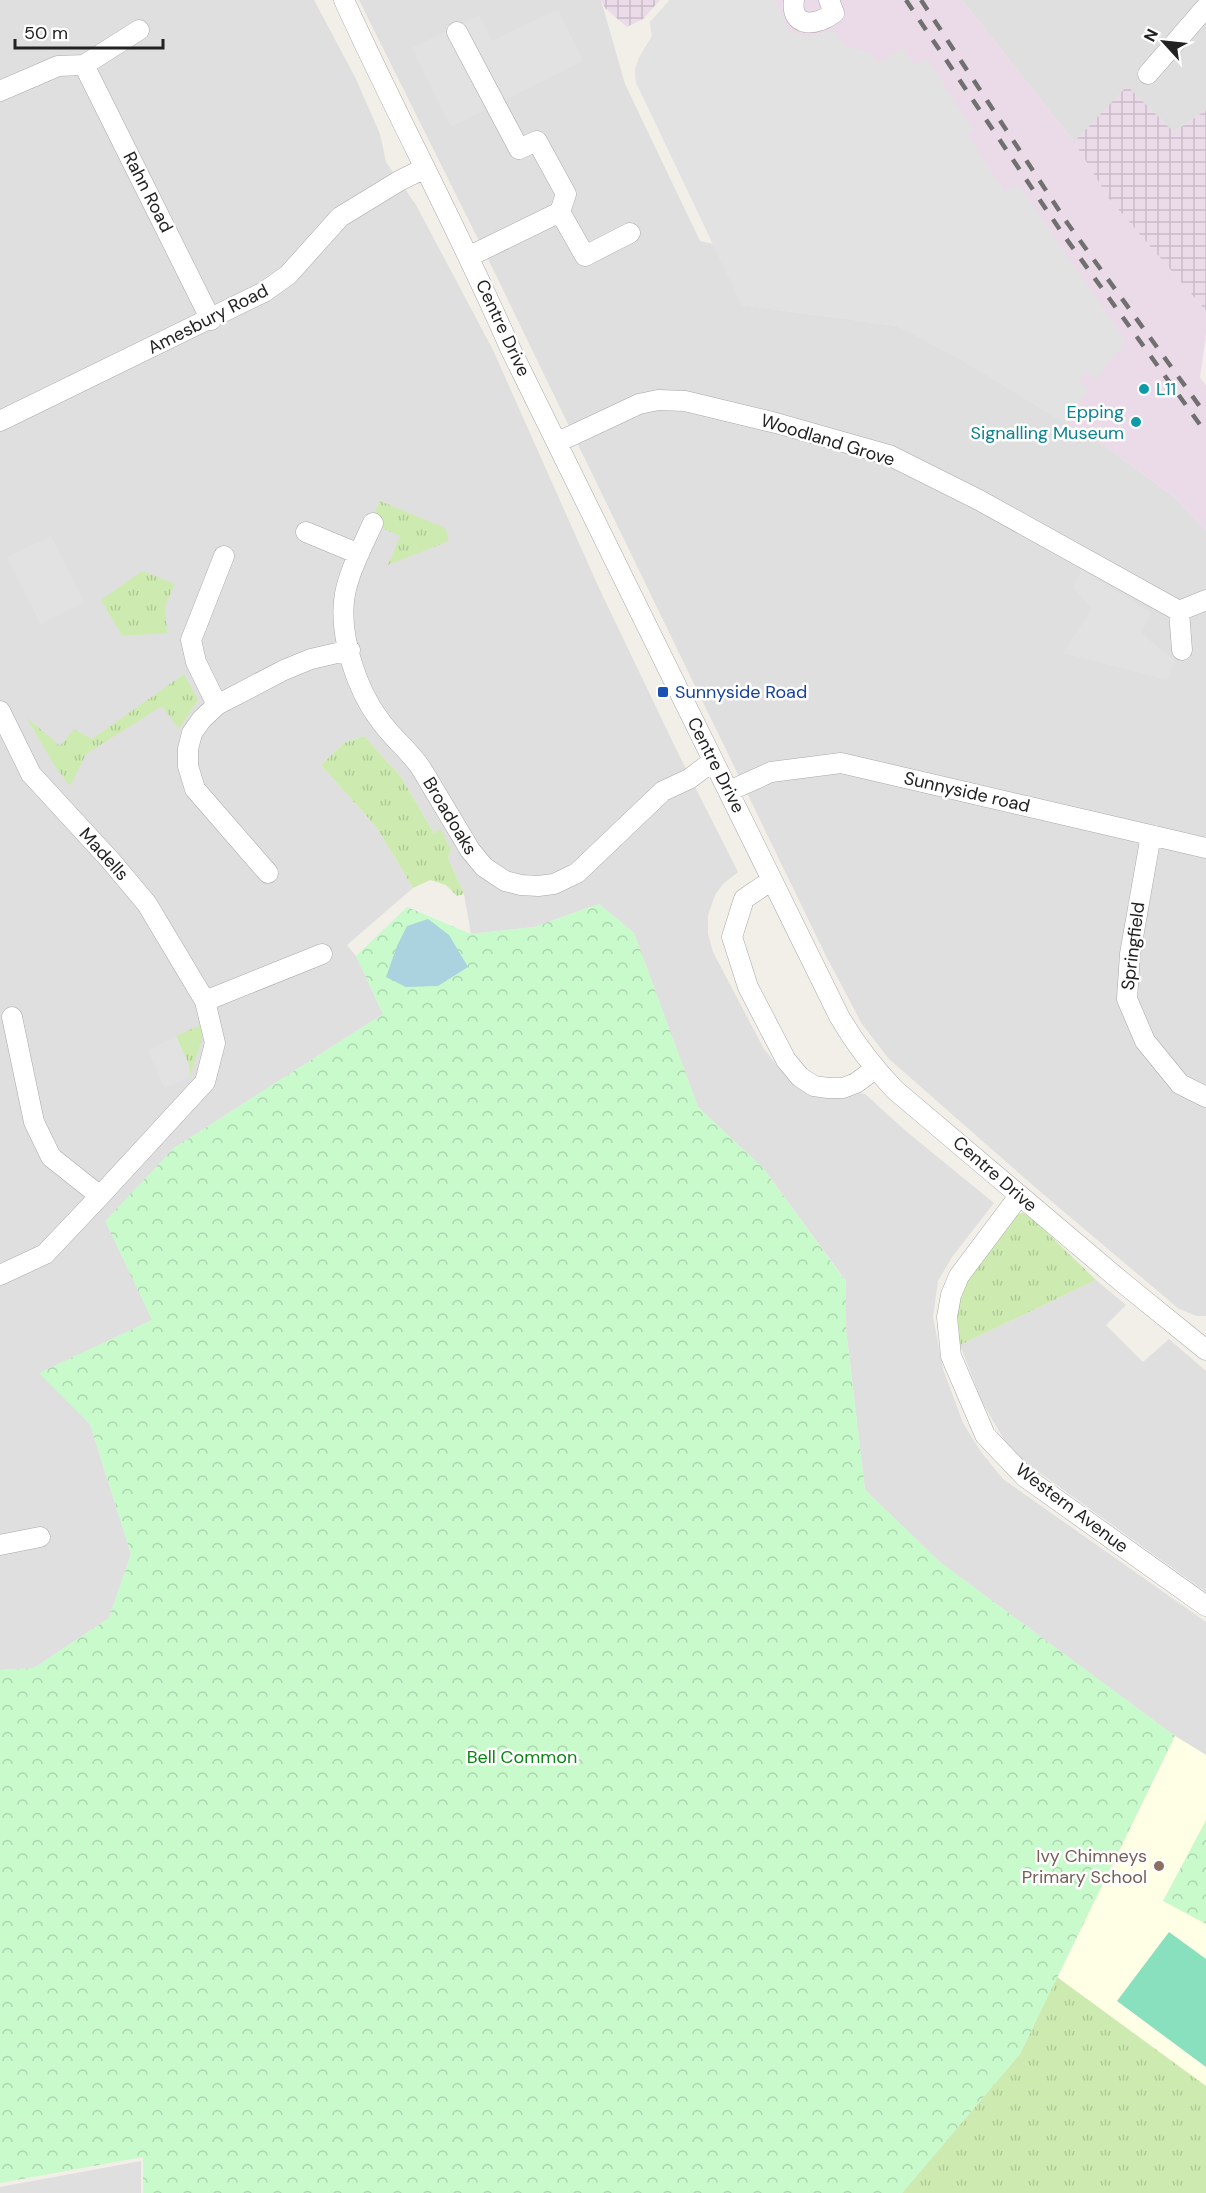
<svg xmlns="http://www.w3.org/2000/svg" width="1206" height="2193" font-family="'DM Sans',sans-serif">
  <style>
    .residential { fill: #e0dfdf }
    .industrial { fill: url(#industrial-grid) }
    .education { fill: #ffffe5 }
    .railway { fill: #ebdbe8 }
    .grass { fill: url(#grass-tufts) }
    .park { fill: url(#park-crowns) }
    .pitch { fill: #88e0be }
    .parking { fill: #e2e2e2 }
    .water { fill: #aad3df }
    .lines { fill: none; stroke-linecap: round; stroke-linejoin: round }
    .minor-casing { stroke: #a9a9a9; stroke-width: 21 }
    .minor { stroke: #fff; stroke-width: 20 }
    .rail { stroke: #707070; stroke-width: 4.5; stroke-dasharray: 12 12; stroke-linecap: butt }
    .culture-dot { fill: #0f9aa8; stroke: #fff; stroke-width: 2 }
    .transit-dot { fill: #1a4fb4; stroke: #fff; stroke-width: 2 }
    .education-dot { fill: #8d6e63; stroke: #fff; stroke-width: 2 }
    .labels { text-anchor: middle; dominant-baseline: central; stroke-width: 5; stroke-linejoin: round; paint-order: stroke }
    .street-label { font-size: 18px; fill: #222; stroke: #fff }
    .culture-label { font-size: 18px; fill: #0d838f; stroke: #fff; text-anchor: start }
    .transit-label { font-size: 18px; fill: #164399; stroke: #fff; text-anchor: start }
    .park-label { font-size: 18px; fill: #0c8416; stroke: #fff }
    .education-label { font-size: 18px; fill: #785e54; stroke: #fff; text-anchor: end }
  </style>
  <defs>
    <pattern id="industrial-grid" width="8" height="8" patternUnits="userSpaceOnUse" patternTransform="scale(1.5)"><rect width="8" height="8" fill="#ebdbe8"/><path d="M0 4h8M4 0v8" fill="none" stroke="#c9bcc7"/></pattern>
    <pattern id="grass-tufts" width="24" height="20" patternUnits="userSpaceOnUse" patternTransform="scale(1.5)"><rect width="24" height="20" fill="#cdebb0"/><path d="M3 7l-1-3M5 7V3M7 7l1-3M15 17l-1-3M17 17v-4M19 17l1-3" fill="none" stroke="#b0c997"/></pattern>
    <pattern id="park-crowns" width="20" height="18" patternUnits="userSpaceOnUse" patternTransform="scale(1.5)"><rect width="20" height="18" fill="#c8facc"/><path d="M2 6a3 3 0 1 1 6 0M12 15a3 3 0 1 1 6 0" fill="none" stroke="#acd6af"/></pattern>
  </defs>
  <rect width="100%" height="100%" fill="#f2efe9"/>
  <path class="residential" d="M0 0H314L356 79 380 134 386 162 416 205 493 350 599 588 678 753 738 872 723 884 715 895 708 915V933L713 952 764 1049 780 1069 799 1086 829 1098 859 1093 865 1094 907 1132 994 1203 952 1257 938 1281 933 1317 943 1369 963 1423 981 1452 1003 1479 1206 1622V1755L1175 1736 941 1563 865 1490 846 1329V1281L763 1168 698 1107 634 933 599 904 534 927 471 934 464 894 448 858 451 850 441 830 434 833 401 777 364 736 344 743 321 765 377 828 413 888 347 945 356 956 383 1014 174 1148 152 1320 40 1373 90 1424 131 1554 109 1618 34 1668 0 1670Z
    M359 0H601L625 84 700 241 713 244 742 305 897 326 955 356 1102 444 1173 496 1206 530V1316H1197L1179 1309 1037 1189 889 1059 862 1024 827 958 489 261Z
    M962 0H1206V110L1174 132 1127 87 1074 142Z
    M1096 1280 1126 1305 1106 1325 1143 1362 1169 1339 1206 1371V1592L1026 1463 1006 1443 982 1402 960 1345Z
    M141 2161V2193H0V2187Z"/>
  <path class="industrial" d="M601 0H660L643 19 627 27 605 8Z
    M1127 86 1174 132 1206 110V311L1109 199 1074 142Z"/>
  <path class="education" d="M1175 1736 1206 1755V2092L1057 1977Z"/>
  <path class="railway" d="M670 0H962L1074 142 1109 199 1206 311V334L1200 378 1206 385V530L1173 496 1102 444 955 356 897 326 742 305 636 82 635 70 639 58 652 36 650 22Z"/>
  <path class="grass" d="M380 501 445 528 449 541 388 565 400 536 382 528V522L372 518Z
    M142 571 175 584 165 606 167 633 122 636 101 600Z
    M184 674 198 700 179 729 162 706 86 754 70 786 54 765 26 717 60 746 74 729 92 739Z
    M364 736 401 777 434 833 441 829 451 850 448 858 464 894 457 896 446 885 430 880 413 888 377 828 321 765 344 743Z
    M200 1025 202 1038 190 1077 189 1065 176 1036Z
    M1023 1213 1032 1218 1096 1280 960 1345 953 1311 956 1291 1014 1215Z
    M1057 1977 1206 2086V2193H902L1020 2054Z"/>
  <path class="park" d="M599 904 634 933 698 1107 763 1168 846 1282V1329L865 1490 941 1563 1175 1736 1020 2054 902 2193H143V2157L0 2183V1670L34 1668 109 1618 131 1554 90 1424 39 1373 152 1320 105 1221 174 1148 383 1014 356 956 407 907 471 934 534 927Z
    M1206 1820V1924L1163 1901Z"/>
  <path class="pitch" d="M1169 1932 1206 1959V2067L1117 2001Z"/>
  <path class="parking" d="M670 0H775L789 31 807 37 835 30 843 45 871 53 878 63 903 48 916 66 927 59 973 130 967 134 1005 192 1018 184 1125 340 1096 380 1086 372 1082 377 1079 382 1089 389 1064 423 955 356 897 326 742 305 636 82 635 70 639 58 652 36 650 22Z
    M558 9 583 61 451 127 412 48 479 15 492 41Z
    M51 536 84 602 40 624 7 557Z
    M1082 570 1151 613 1141 633 1175 661 1167 680 1063 653 1092 609 1073 587Z
    M176 1036 189 1065 190 1077 164 1088 148 1050Z"/>
  <path class="water" d="M428 919 449 935 468 967 438 986 406 987 386 977 397 946 407 926Z"/>
  <g class="lines">
    <defs>
      <path id="minor" d="M344 0C397 117 459 230 510 348L839 1016C855 1044 873 1067 895 1090L1122 1282 1206 1350
        M794 0C790 29 817 26 834 13L829 0
        M457 32 519 149 537 141 566 194 560 212
        M84 65 139 30
        M1148 74 1206 7
        M0 91 58 66 84 65 211 320
        M470 256 560 212 585 256 630 233
        M0 421 264 292 288 275 340 217 399 181 425 168
        M558 442 639 404 658 400 685 401 776 423 889 455 979 500 1179 611
        M373 523C363 545 346 577 344 601 340 638 357 690 379 719 391 737 409 750 421 768L470 850 484 867 505 881 521 885 538 886 554 884 577 873 663 791 689 779 713 761
        M306 532 359 554
        M1179 611 1182 650
        M1179 611 1206 600
        M217 705 196 662 191 640 224 556
        M0 711 31 774 111 861 147 904 205 1001 215 1043 205 1082 100 1196 45 1254 0 1275
        M729 791 771 772 841 763 1206 848
        M1151 835 1130 954 1127 999 1145 1041 1180 1084 1206 1097
        M268 873 195 789 188 766V749L192 733 202 719 217 705 284 670 311 659 350 650
        M772 880 744 899 732 937 748 987 786 1060 800 1077 814 1086 828 1088H843L856 1083 875 1069
        M205 1001 322 954
        M12 1017 34 1122 51 1157 100 1196
        M1019 1196 959 1276 951 1295 947 1317 951 1356 985 1435 1025 1477 1206 1606
        M0 1545 40 1537"/>
    </defs>
    <use href="#minor" class="minor-casing"/>
    <use href="#minor" class="minor"/>
    <path class="rail" d="M906 0 1060 230 1206 433
      M921 0 1068 224 1206 415"/>
  </g>
  <g class="culture-dot">
    <circle cx="1144" cy="389" r="6"/>
    <circle cx="1136" cy="422" r="6"/>
  </g>
  <rect class="transit-dot" x="657" y="686" width="12" height="12" rx="3"/>
  <circle class="education-dot" cx="1159" cy="1866" r="6"/>
  <g class="labels">
    <g class="street-label">
      <text transform="translate(148 192) rotate(63)">Rahn Road</text>
      <text transform="translate(208 319) rotate(-27)">Amesbury Road</text>
      <text transform="translate(503 328) rotate(65)">Centre Drive</text>
      <text transform="translate(828 440) rotate(17)">Woodland Grove</text>
      <text transform="translate(716 765) rotate(63)">Centre Drive</text>
      <text transform="translate(967 792) rotate(13)">Sunnyside road</text>
      <text transform="translate(450 816) rotate(59)">Broadoaks</text>
      <text transform="translate(104 854) rotate(48)">Madells</text>
      <text transform="translate(1133 946) rotate(-83)">Springfield</text>
      <text transform="translate(995 1174) rotate(41)">Centre Drive</text>
      <text transform="translate(1072 1508) rotate(37)">Western Avenue</text>
    </g>
    <g class="culture-label">
      <text x="1156" y="389">L11</text>
      <text x="1124" y="412" text-anchor="end">Epping<tspan x="1124" dy="21">Signalling Museum</tspan></text>
    </g>
    <g class="transit-label">
      <text x="675" y="692">Sunnyside Road</text>
    </g>
    <g class="park-label">
      <text x="522" y="1757">Bell Common</text>
    </g>
    <g class="education-label">
      <text x="1147" y="1856">Ivy Chimneys<tspan x="1147" dy="21">Primary School</tspan></text>
    </g>
  </g>
  <g transform="translate(1164 42) rotate(297)" stroke="#ffffff" stroke-width="4.5" paint-order="stroke">
  <path d="M0-4.5L10 22L0 15L-10 22Z" fill="#222222"/>
  <text y="-9" font-size="16" font-weight="bold" text-anchor="middle" fill="#222222">N</text>
  </g>
  <path d="M15 39v9h148v-9" fill="none" stroke="#222222" stroke-width="3"/>
  <text x="24" y="39" font-size="18" fill="#222222" stroke="#ffffff" stroke-width="4.5" paint-order="stroke">50 m</text>
</svg>
